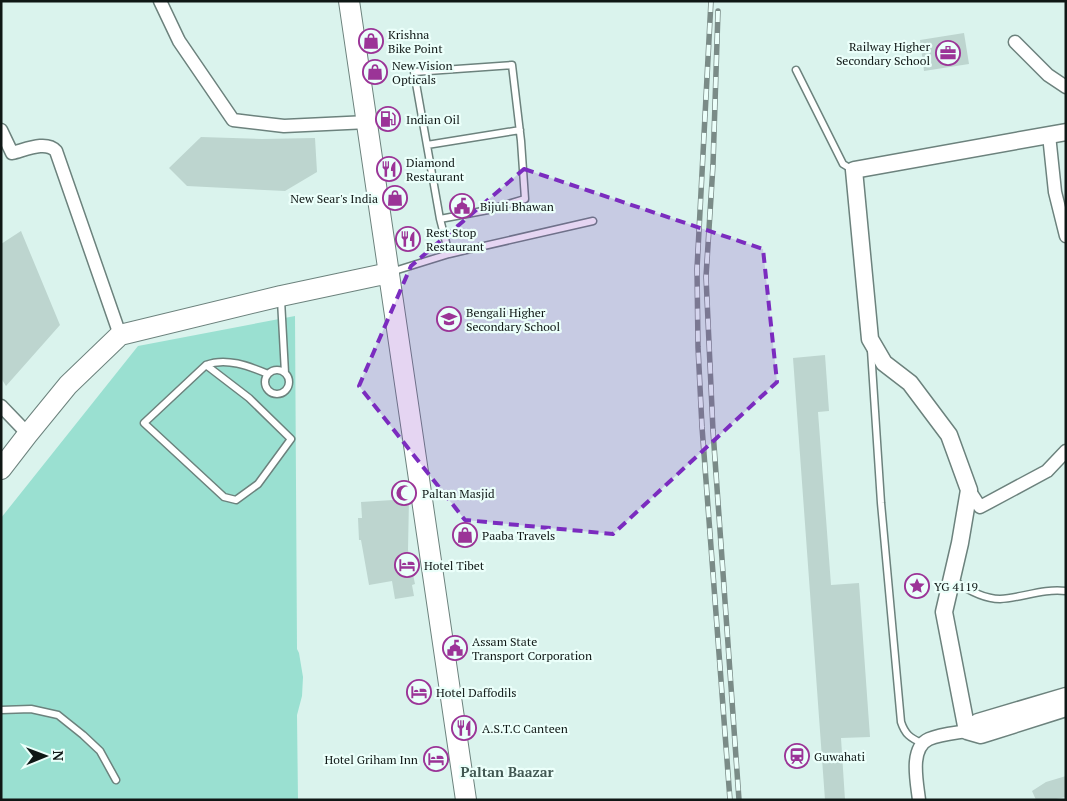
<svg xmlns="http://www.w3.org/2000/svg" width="1067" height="801" font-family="'PT Serif',serif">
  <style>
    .green { fill: #9ae0d1 }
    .building { fill: #bdd5cf }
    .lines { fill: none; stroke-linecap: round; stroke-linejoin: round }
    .service-casing { stroke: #6c827d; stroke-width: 9 }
    .minor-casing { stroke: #6c827d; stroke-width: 15 }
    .tertiary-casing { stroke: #6c827d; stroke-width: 19 }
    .primary-casing { stroke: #6c827d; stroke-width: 22 }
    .service { stroke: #fff; stroke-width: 6 }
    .minor { stroke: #fff; stroke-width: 12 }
    .tertiary { stroke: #fff; stroke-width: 16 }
    .primary { stroke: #fff; stroke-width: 20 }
    .rail-casing { stroke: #7a8b87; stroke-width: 5.5 }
    .rail { stroke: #ebfffa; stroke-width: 4; stroke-dasharray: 11; stroke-linecap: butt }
    .marked { fill: #7b2cbf; fill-opacity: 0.2; stroke: #7b2cbf; stroke-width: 4; stroke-dasharray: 10 6; stroke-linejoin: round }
    .labels { text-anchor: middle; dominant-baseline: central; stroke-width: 4.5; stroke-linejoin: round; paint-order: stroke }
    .poi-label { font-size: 12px; fill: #0f1715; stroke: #ebfffa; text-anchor: start }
    .neighbourhood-label { font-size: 14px; font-weight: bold; fill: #415752; stroke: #ebfffa }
  </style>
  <rect width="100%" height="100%" fill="#daf3ed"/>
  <path class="green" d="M295 316 297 649 299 653 303 677 302 696 297 715 298 800H2L1 518 138 346Z"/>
  <path class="building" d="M964 33 969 64 924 71 920 40Z
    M201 137 262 139 315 138 317 172 285 191 187 186 169 168Z
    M21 231 60 325 6 386 1 378V244Z
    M825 355 829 411 818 412 831 585 859 583 870 737 841 738 845 800H825L793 358Z
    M409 499 408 550 415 584 412 585 414 596 395 599 392 581 369 585 361 540H359L358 518H362L361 502Z
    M1066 776V797L1051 800H1036L1032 791 1046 782Z"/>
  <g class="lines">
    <defs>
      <path id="service" d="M796 70 843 164 853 170
        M427 145 520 130
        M440 219 488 210 525 199 521 141 512 65 414 72 440 219 449 254
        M391 272 449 254 593 221
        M281 300 285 373
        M871 350 881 503 901 722C905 734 910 738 922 743
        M206 365 249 398 291 439 258 484 236 500 224 497 144 423 206 365C226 357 249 366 268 374
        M265 382a12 12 0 1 1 24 0a12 12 0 1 1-24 0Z
        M953 580C966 589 983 599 1000 599 1022 598 1043 588 1066 591
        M1 710 31 709 58 715 83 735 100 751 116 780"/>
      <path id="minor" d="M160 1 179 41 233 120 284 126 368 122
        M1015 42 1048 75 1066 87
        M1 130 12 153C25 150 46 140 56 151L120 335
        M1049 135 1055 192 1066 236
        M1 406 28 434
        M969 490 980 507 1047 471 1066 451
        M919 800C917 782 909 748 929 739 940 734 955 733 967 731"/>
      <path id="tertiary" d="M967 731 944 612 960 543 969 490 949 435 910 383 884 363 870 339 854 170 1066 132
        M967 731 978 722 1066 696
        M967 731 981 735 1066 708"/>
      <path id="primary" d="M349 1 466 800
        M1 469 28 434 68 385 120 335 281 296 389 273"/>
    </defs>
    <use href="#service" class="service-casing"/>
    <use href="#minor" class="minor-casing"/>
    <use href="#tertiary" class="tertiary-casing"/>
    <use href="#primary" class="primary-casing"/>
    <use href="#service" class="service"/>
    <use href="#minor" class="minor"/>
    <use href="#tertiary" class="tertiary"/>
    <use href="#primary" class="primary"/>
    <defs>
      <path id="rail" d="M711 1 697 269 698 347 702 427 730 800
        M718 11 713 165 706 277 713 431 739 800"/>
    </defs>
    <use href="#rail" class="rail-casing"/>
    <use href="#rail" class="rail"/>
  </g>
  <path class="marked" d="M524 169 763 249 777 382 613 534 465 520 359 386 411 266Z"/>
  <defs>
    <symbol id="shop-ring" viewBox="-11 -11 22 22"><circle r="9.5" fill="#ebfffa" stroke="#9b3497" stroke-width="1.5"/><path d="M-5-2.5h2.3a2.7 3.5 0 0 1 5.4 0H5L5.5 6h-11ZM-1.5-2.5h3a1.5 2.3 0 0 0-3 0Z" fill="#9b3497"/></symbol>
    <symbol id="office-ring" viewBox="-11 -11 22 22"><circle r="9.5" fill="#ebfffa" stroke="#9b3497" stroke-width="1.5"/><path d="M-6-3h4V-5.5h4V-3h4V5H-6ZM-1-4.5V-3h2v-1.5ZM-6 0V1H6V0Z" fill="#9b3497"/></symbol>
    <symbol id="fuel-ring" viewBox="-11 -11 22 22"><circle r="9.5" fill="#ebfffa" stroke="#9b3497" stroke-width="1.5"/><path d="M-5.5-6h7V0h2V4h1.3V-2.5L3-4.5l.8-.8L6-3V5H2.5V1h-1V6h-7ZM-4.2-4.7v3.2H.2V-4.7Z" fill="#9b3497"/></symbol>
    <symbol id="restaurant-ring" viewBox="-11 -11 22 22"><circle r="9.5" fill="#ebfffa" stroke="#9b3497" stroke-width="1.5"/><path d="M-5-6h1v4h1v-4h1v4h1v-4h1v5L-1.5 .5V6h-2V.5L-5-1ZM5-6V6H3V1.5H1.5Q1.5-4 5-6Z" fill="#9b3497"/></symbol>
    <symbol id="civic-ring" viewBox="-11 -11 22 22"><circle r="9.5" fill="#ebfffa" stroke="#9b3497" stroke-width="1.5"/><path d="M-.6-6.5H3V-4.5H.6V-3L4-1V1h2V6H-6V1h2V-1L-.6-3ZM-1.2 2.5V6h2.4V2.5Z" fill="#9b3497"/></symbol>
    <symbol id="school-ring" viewBox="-11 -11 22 22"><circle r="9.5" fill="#ebfffa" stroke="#9b3497" stroke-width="1.5"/><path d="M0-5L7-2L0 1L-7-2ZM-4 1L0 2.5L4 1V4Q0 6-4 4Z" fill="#9b3497"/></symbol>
    <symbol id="mosque-ring" viewBox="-11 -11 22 22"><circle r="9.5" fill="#ebfffa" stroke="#9b3497" stroke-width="1.5"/><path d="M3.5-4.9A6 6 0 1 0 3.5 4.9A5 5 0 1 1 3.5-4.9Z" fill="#9b3497"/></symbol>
    <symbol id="hotel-ring" viewBox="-11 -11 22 22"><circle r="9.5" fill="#ebfffa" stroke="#9b3497" stroke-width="1.5"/><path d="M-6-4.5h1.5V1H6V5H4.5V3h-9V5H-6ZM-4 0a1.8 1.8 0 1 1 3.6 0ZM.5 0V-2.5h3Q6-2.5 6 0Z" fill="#9b3497"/></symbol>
    <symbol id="sight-ring" viewBox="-11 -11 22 22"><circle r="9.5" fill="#ebfffa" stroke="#9b3497" stroke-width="1.5"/><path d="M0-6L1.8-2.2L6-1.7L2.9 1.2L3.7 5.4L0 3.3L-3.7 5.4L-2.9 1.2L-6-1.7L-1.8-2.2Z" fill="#9b3497"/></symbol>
    <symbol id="station-ring" viewBox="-11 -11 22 22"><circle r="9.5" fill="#ebfffa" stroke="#9b3497" stroke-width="1.5"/><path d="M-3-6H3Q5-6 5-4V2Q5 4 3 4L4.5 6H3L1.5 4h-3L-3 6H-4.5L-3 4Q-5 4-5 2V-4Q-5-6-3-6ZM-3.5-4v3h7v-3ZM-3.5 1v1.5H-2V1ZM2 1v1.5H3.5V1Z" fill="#9b3497"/></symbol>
  </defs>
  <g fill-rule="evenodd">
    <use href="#shop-ring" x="357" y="27" width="28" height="28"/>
    <use href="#office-ring" x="934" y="39" width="28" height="28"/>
    <use href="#shop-ring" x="361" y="58" width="28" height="28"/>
    <use href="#fuel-ring" x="374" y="105" width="28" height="28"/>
    <use href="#restaurant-ring" x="375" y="155" width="28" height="28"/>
    <use href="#shop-ring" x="381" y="184" width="28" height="28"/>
    <use href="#civic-ring" x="448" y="192" width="28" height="28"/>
    <use href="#restaurant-ring" x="394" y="225" width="28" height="28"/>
    <use href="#school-ring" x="435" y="305" width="28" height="28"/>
    <use href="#mosque-ring" x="390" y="479" width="28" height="28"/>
    <use href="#shop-ring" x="451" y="521" width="28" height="28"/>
    <use href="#hotel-ring" x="393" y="551" width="28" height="28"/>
    <use href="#sight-ring" x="903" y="572" width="28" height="28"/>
    <use href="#civic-ring" x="441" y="634" width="28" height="28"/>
    <use href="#hotel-ring" x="405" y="678" width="28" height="28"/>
    <use href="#restaurant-ring" x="450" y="714" width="28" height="28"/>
    <use href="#station-ring" x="783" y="742" width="28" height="28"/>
    <use href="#hotel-ring" x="422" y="745" width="28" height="28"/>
  </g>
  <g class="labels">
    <g class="poi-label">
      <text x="388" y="34">Krishna<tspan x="388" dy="14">Bike Point</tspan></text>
      <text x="930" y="46" text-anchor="end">Railway Higher<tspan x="930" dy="14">Secondary School</tspan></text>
      <text x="392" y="65">New Vision<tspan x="392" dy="14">Opticals</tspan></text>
      <text x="406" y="119">Indian Oil</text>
      <text x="406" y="162">Diamond<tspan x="406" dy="14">Restaurant</tspan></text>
      <text x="378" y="198" text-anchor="end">New Sear's India</text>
      <text x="480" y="206">Bijuli Bhawan</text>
      <text x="426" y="232">Rest Stop<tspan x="426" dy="14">Restaurant</tspan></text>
      <text x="466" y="312">Bengali Higher<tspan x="466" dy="14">Secondary School</tspan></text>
      <text x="422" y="493">Paltan Masjid</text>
      <text x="482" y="535">Paaba Travels</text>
      <text x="424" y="565">Hotel Tibet</text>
      <text x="934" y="586">YG 4119</text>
      <text x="472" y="641">Assam State<tspan x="472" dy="14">Transport Corporation</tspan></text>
      <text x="436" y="692">Hotel Daffodils</text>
      <text x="482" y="728">A.S.T.C Canteen</text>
      <text x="814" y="756">Guwahati</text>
      <text x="418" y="759" text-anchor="end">Hotel Griham Inn</text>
    </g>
    <g class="neighbourhood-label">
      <text x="507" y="771">Paltan Baazar</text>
    </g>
  </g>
  <rect width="1067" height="801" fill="none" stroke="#0f1715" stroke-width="5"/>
  <g transform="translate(45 756) rotate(89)" stroke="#ebfffa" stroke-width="4" paint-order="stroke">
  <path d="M0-4L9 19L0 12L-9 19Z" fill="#0f1715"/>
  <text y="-8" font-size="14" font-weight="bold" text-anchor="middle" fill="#0f1715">N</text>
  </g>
</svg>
